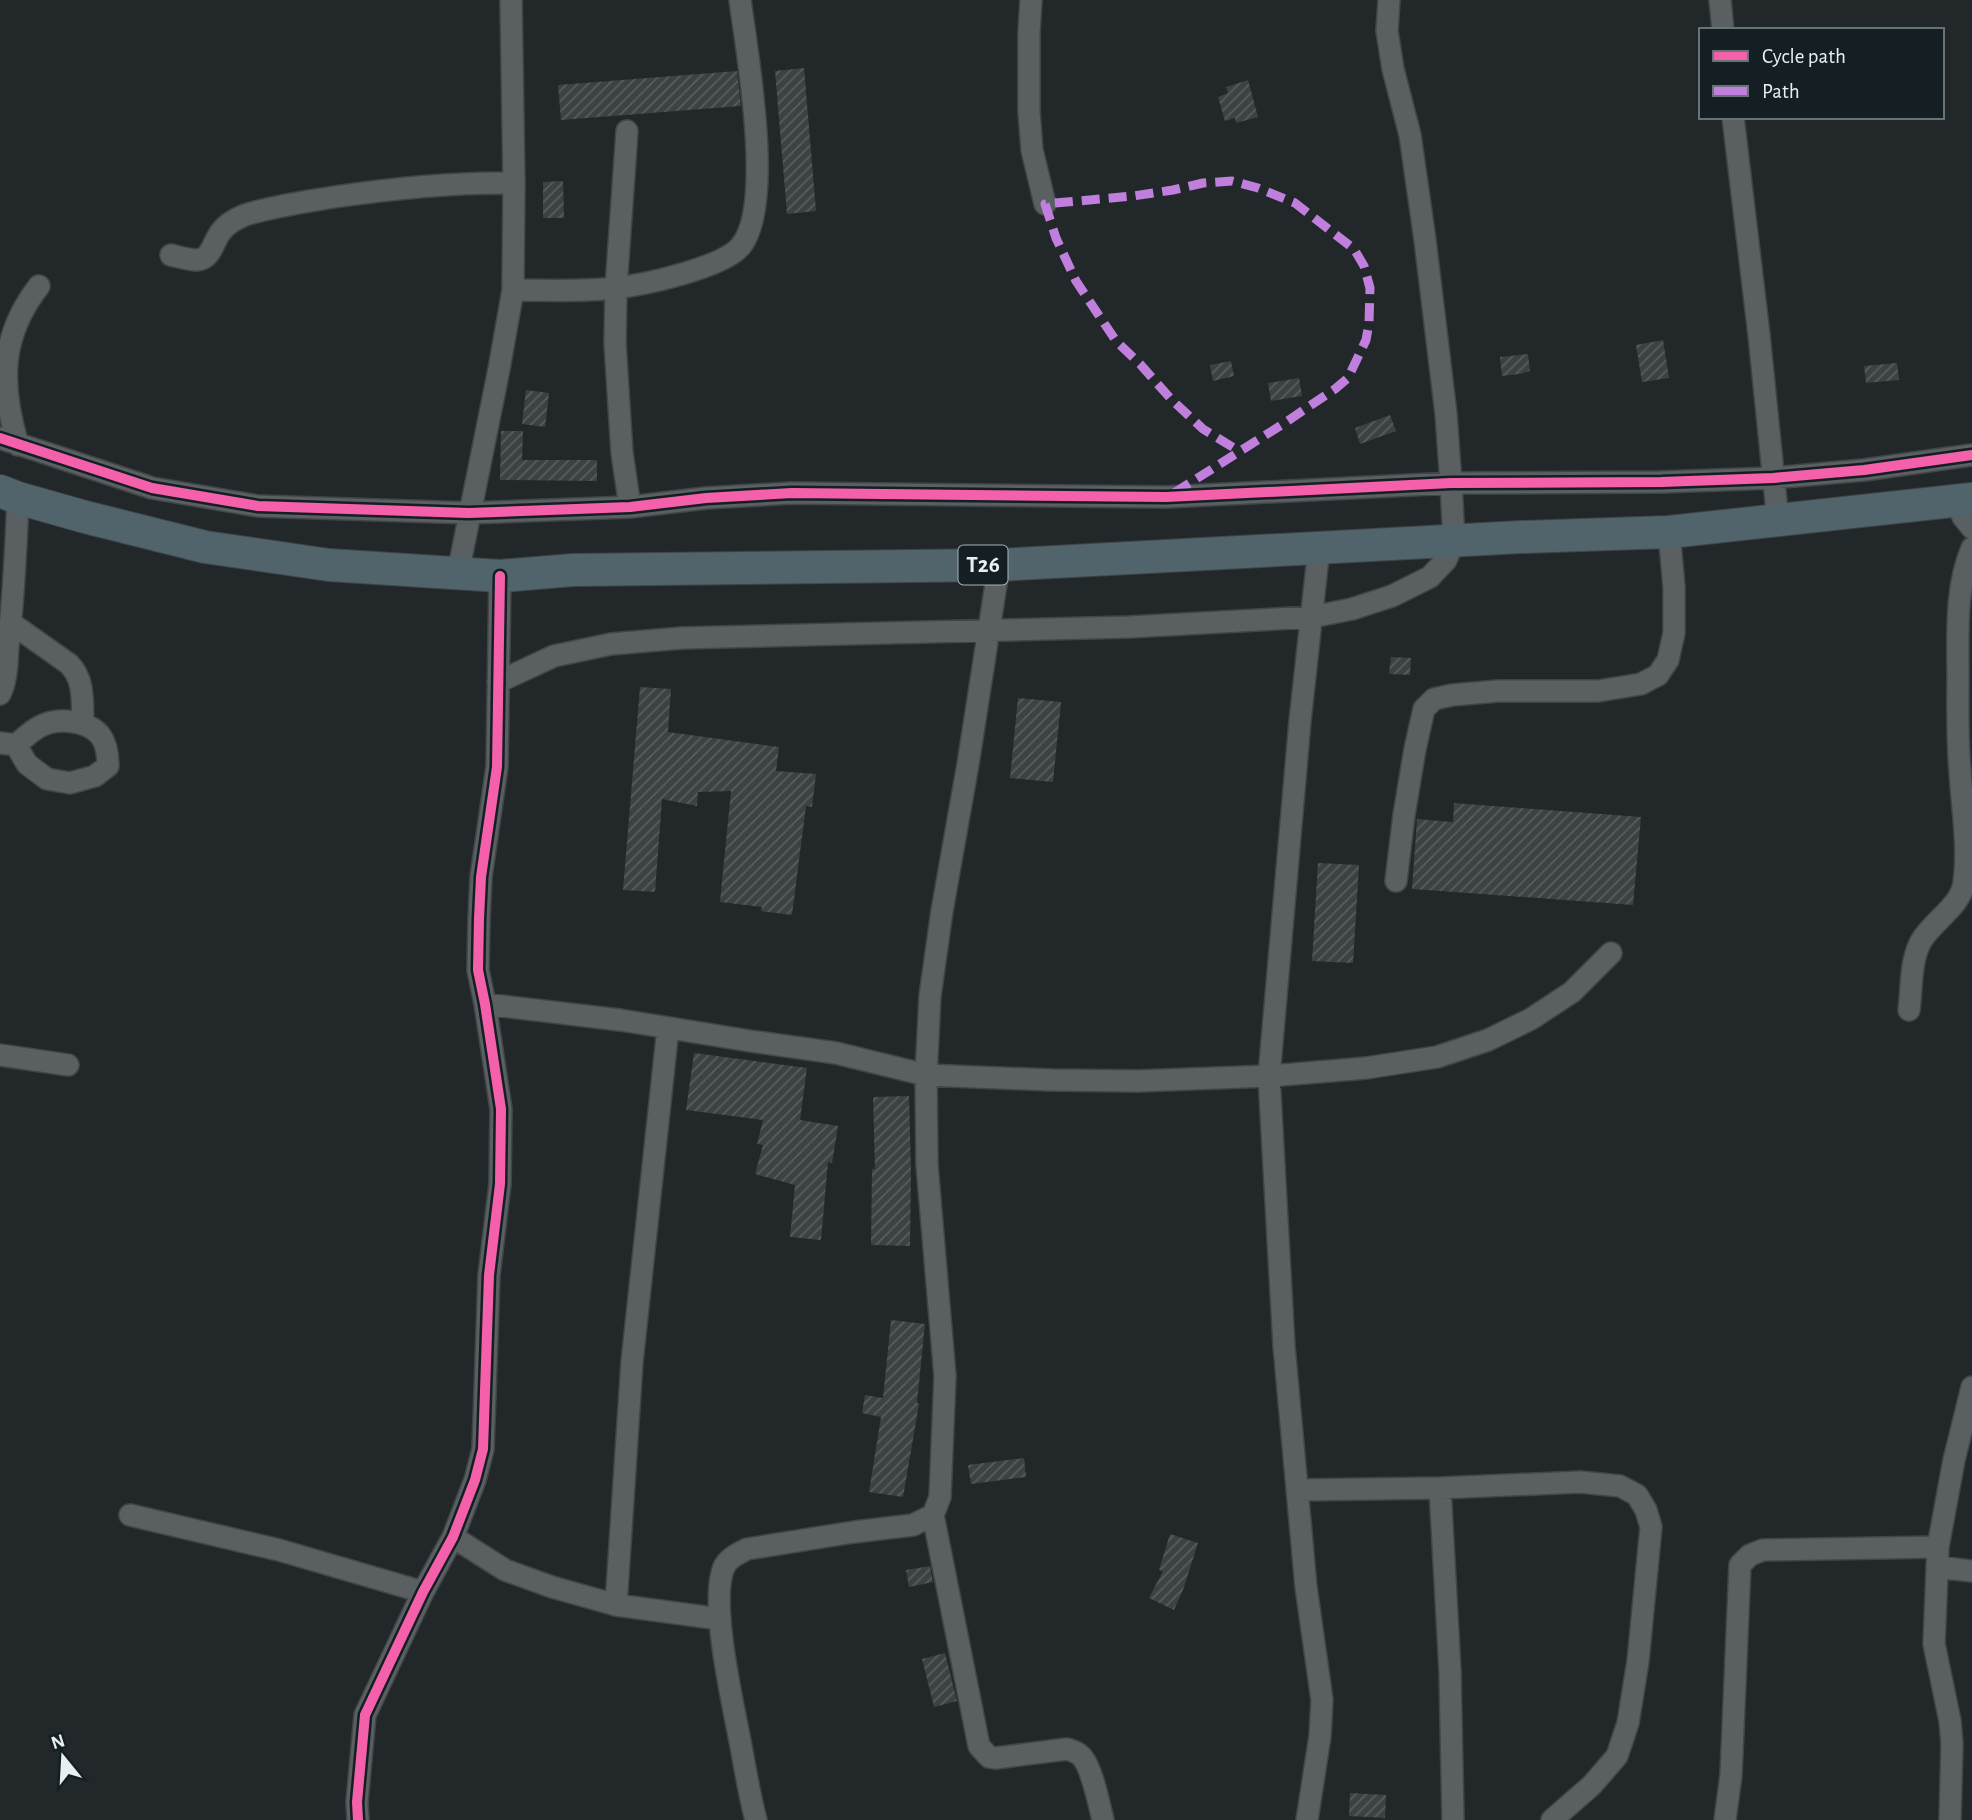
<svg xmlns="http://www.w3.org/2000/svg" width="1972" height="1820" font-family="'Alegreya Sans',sans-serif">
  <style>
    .building { fill: url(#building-hatch) }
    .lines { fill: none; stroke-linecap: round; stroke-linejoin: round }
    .minor-casing { stroke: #404547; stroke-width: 24 }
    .highway-casing { stroke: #404547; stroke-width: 34 }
    .minor { stroke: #5a5f61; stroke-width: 21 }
    .highway { stroke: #52646b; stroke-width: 32 }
    .quiet { stroke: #c07fdc; stroke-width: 9; stroke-dasharray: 18 9; stroke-linecap: butt }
    .cycleway-casing { stroke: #141f24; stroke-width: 15 }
    .cycleway { stroke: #f560ab; stroke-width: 10 }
    .labels { text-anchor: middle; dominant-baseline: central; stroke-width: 6; stroke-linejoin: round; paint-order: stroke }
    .shield { fill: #141f24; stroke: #a8b1b5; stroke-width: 2 }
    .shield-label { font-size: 23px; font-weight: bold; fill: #e8eff3 }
  </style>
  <defs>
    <pattern id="building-hatch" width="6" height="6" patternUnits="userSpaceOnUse" patternTransform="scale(1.75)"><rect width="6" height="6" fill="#3c4142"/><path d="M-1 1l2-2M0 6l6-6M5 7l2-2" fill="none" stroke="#585d5e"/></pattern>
  </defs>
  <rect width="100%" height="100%" fill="#22282a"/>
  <path class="building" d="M804 68 816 211 787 214 775 71Z
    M737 71 741 106 561 120 558 85Z
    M1248 80 1258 117 1236 123 1235 118 1225 121 1218 97 1228 93 1226 87Z
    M563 181 564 218H543V182Z
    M1663 340 1669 378 1642 382 1636 345Z
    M1528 354 1530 371 1520 374 1502 376 1500 357Z
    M1231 361 1234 376 1213 381 1210 365Z
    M1897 363 1899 380 1866 383 1864 366Z
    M1299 378 1302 396 1271 401 1268 383Z
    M526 390 549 393 545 427 522 424Z
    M1390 415 1396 431 1360 444 1355 428Z
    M501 431H523L522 460H597V481L500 480Z
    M1391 657 1411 658 1410 675 1389 674Z
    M640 687 671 689 668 732 779 747 776 771 816 774 812 807 806 806 792 915 761 911 762 907 720 902 731 791 698 792 697 806 662 799 655 892 623 890Z
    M1018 698 1061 702 1053 782 1010 778Z
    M1454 803 1641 817 1633 905 1412 889 1417 819 1453 822Z
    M1318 863 1359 865 1353 963 1312 961Z
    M694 1053 807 1068 800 1120 838 1126 832 1163 828 1162 821 1240 790 1237 795 1185 755 1174 763 1145 757 1144 763 1120 686 1110Z
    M909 1096 911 1170 910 1246 871 1245 872 1169H875L873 1097Z
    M891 1320 925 1324 917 1403 919 1404 903 1497 869 1492 881 1417 862 1413 865 1395 883 1398Z
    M1024 1458 1026 1477 971 1484 968 1465Z
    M1170 1534 1198 1543 1183 1590 1174 1610 1149 1598 1163 1571 1159 1570Z
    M930 1566 933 1582 909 1587 906 1570Z
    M945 1653 957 1701 934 1707 922 1659Z
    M1350 1793 1386 1795 1385 1818 1349 1816Z"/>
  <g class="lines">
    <defs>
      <path id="minor" d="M1031 0 1029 32V112L1032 150 1045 204
        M1720 0 1723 30
        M1733 117 1759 335 1778 521
        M627 131 616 288 615 343 622 453 630 507
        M171 255C179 257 188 260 197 260 211 259 213 243 220 233 226 224 235 219 245 215 274 206 304 202 334 197 395 188 453 182 514 183
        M513 290C547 290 581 292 615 288 644 285 721 268 740 247 775 207 747 52 740 0
        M0 438 152 488 258 506 469 513 630 507 706 498 792 493 1166 497 1451 483 1661 482 1773 478 1864 470 1972 455
        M18 445C0 384 0 336 39 286
        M1957 501 1963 517 1972 528
        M458 573 499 369 513 290 514 183 511 0
        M11 623 69 664C85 680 82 702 83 724
        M498 682 554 656 611 644 682 638 1129 627 1312 617 1352 609 1392 596 1430 577 1446 560 1454 541 1451 483 1446 414 1425 240 1410 135 1393 69 1387 31 1389 0
        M0 694C7 680 7 661 8 646 14 597 16 547 18 498
        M0 743 16 745C24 738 33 729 43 725 59 718 87 720 100 735 107 744 108 755 108 766L95 776 70 783 47 779 27 764 16 745
        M1396 881 1404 815 1415 749 1424 709 1434 699 1452 695 1498 691H1598L1641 684 1658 675 1668 660 1674 633V587L1669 532
        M485 1004 620 1020 750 1041 836 1053 926 1075 1051 1080 1138 1081 1269 1076 1366 1068 1437 1057 1488 1040 1531 1019 1572 992 1611 953
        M1909 1010C1912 987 1910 957 1923 938 1935 920 1961 905 1964 883 1969 845 1962 808 1960 771 1957 739 1958 707 1958 675 1958 633 1955 588 1972 548
        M0 1055 68 1065
        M1440 1488 1450 1671 1453 1820
        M1298 1490 1440 1488 1580 1482 1620 1486 1637 1495 1646 1510 1651 1527 1638 1661 1628 1723 1617 1756 1592 1785 1552 1820
        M130 1515 279 1550 423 1592
        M933 1515 979 1746 989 1757 996 1758 1067 1749C1073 1751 1078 1752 1082 1757 1092 1768 1099 1804 1103 1820
        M453 1537 505 1570 552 1587 616 1605 720 1619
        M1937 1567 1972 1571
        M616 1605 632 1362 668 1028
        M358 1820 357 1802 365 1715 423 1592 453 1537 475 1480 483 1449 489 1275 500 1184 501 1109 485 1004 478 970 479 919 481 877 497 767 500 576
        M756 1820C749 1794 745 1767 740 1741 733 1704 708 1597 725 1565 730 1557 739 1553 747 1549L854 1532 913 1525 933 1515 940 1497 945 1376 927 1165 926 1075 930 996 942 911 968 764 999 565
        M1307 1820 1320 1736 1322 1700 1306 1587 1284 1346 1269 1076 1300 721 1319 548
        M1725 1820 1731 1775 1740 1565 1750 1555 1763 1550 1938 1547
        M1950 1820 1952 1744 1950 1721 1934 1644 1938 1547 1954 1460 1972 1387"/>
      <path id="highway" d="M0 491 18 498 85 517 205 547 329 565 500 576 573 570 999 565 1521 537 1669 532 1972 499"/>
    </defs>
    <use href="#minor" class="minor-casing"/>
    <use href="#highway" class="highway-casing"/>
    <use href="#minor" class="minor"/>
    <use href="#highway" class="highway"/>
    <path class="quiet" d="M1174 493 1283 424 1335 389 1348 378 1366 340 1369 323 1370 288 1364 266 1354 249 1295 203 1258 188 1232 181 1203 183 1173 190 1133 196 1045 204 1056 238 1076 281 1116 341 1140 364 1171 399 1203 429 1239 451"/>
    <defs>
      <path id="cycleway" d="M0 438 152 488 258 506 469 513 630 507 706 498 792 493 1166 497 1451 483 1661 482 1773 478 1864 470 1972 455
        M358 1820 357 1802 365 1715 423 1592 453 1537 475 1480 483 1449 489 1275 500 1184 501 1109 485 1004 478 970 479 919 481 877 497 767 500 576"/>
    </defs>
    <use href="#cycleway" class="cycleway-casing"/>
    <use href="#cycleway" class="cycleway"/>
  </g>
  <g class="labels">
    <rect class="shield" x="958.5" y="545.5" width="49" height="39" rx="5"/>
    <g class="shield-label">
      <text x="983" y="565">T26</text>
    </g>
  </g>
  <rect x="1699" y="28" width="245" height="91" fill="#141f24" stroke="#697277" stroke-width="2"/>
  <rect x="1713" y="51" width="35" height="10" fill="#f560ab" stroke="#697277" stroke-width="2"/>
  <text x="1762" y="63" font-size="21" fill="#e8eff3">Cycle path</text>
  <rect x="1713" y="86" width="35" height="10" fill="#c07fdc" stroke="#697277" stroke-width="2"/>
  <text x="1762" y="98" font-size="21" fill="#e8eff3">Path</text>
  <g transform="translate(63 1757) rotate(342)" stroke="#141f24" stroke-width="5" paint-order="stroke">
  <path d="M0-5L12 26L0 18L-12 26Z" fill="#e8eff3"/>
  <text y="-10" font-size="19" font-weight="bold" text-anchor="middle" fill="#e8eff3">N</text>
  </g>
</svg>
